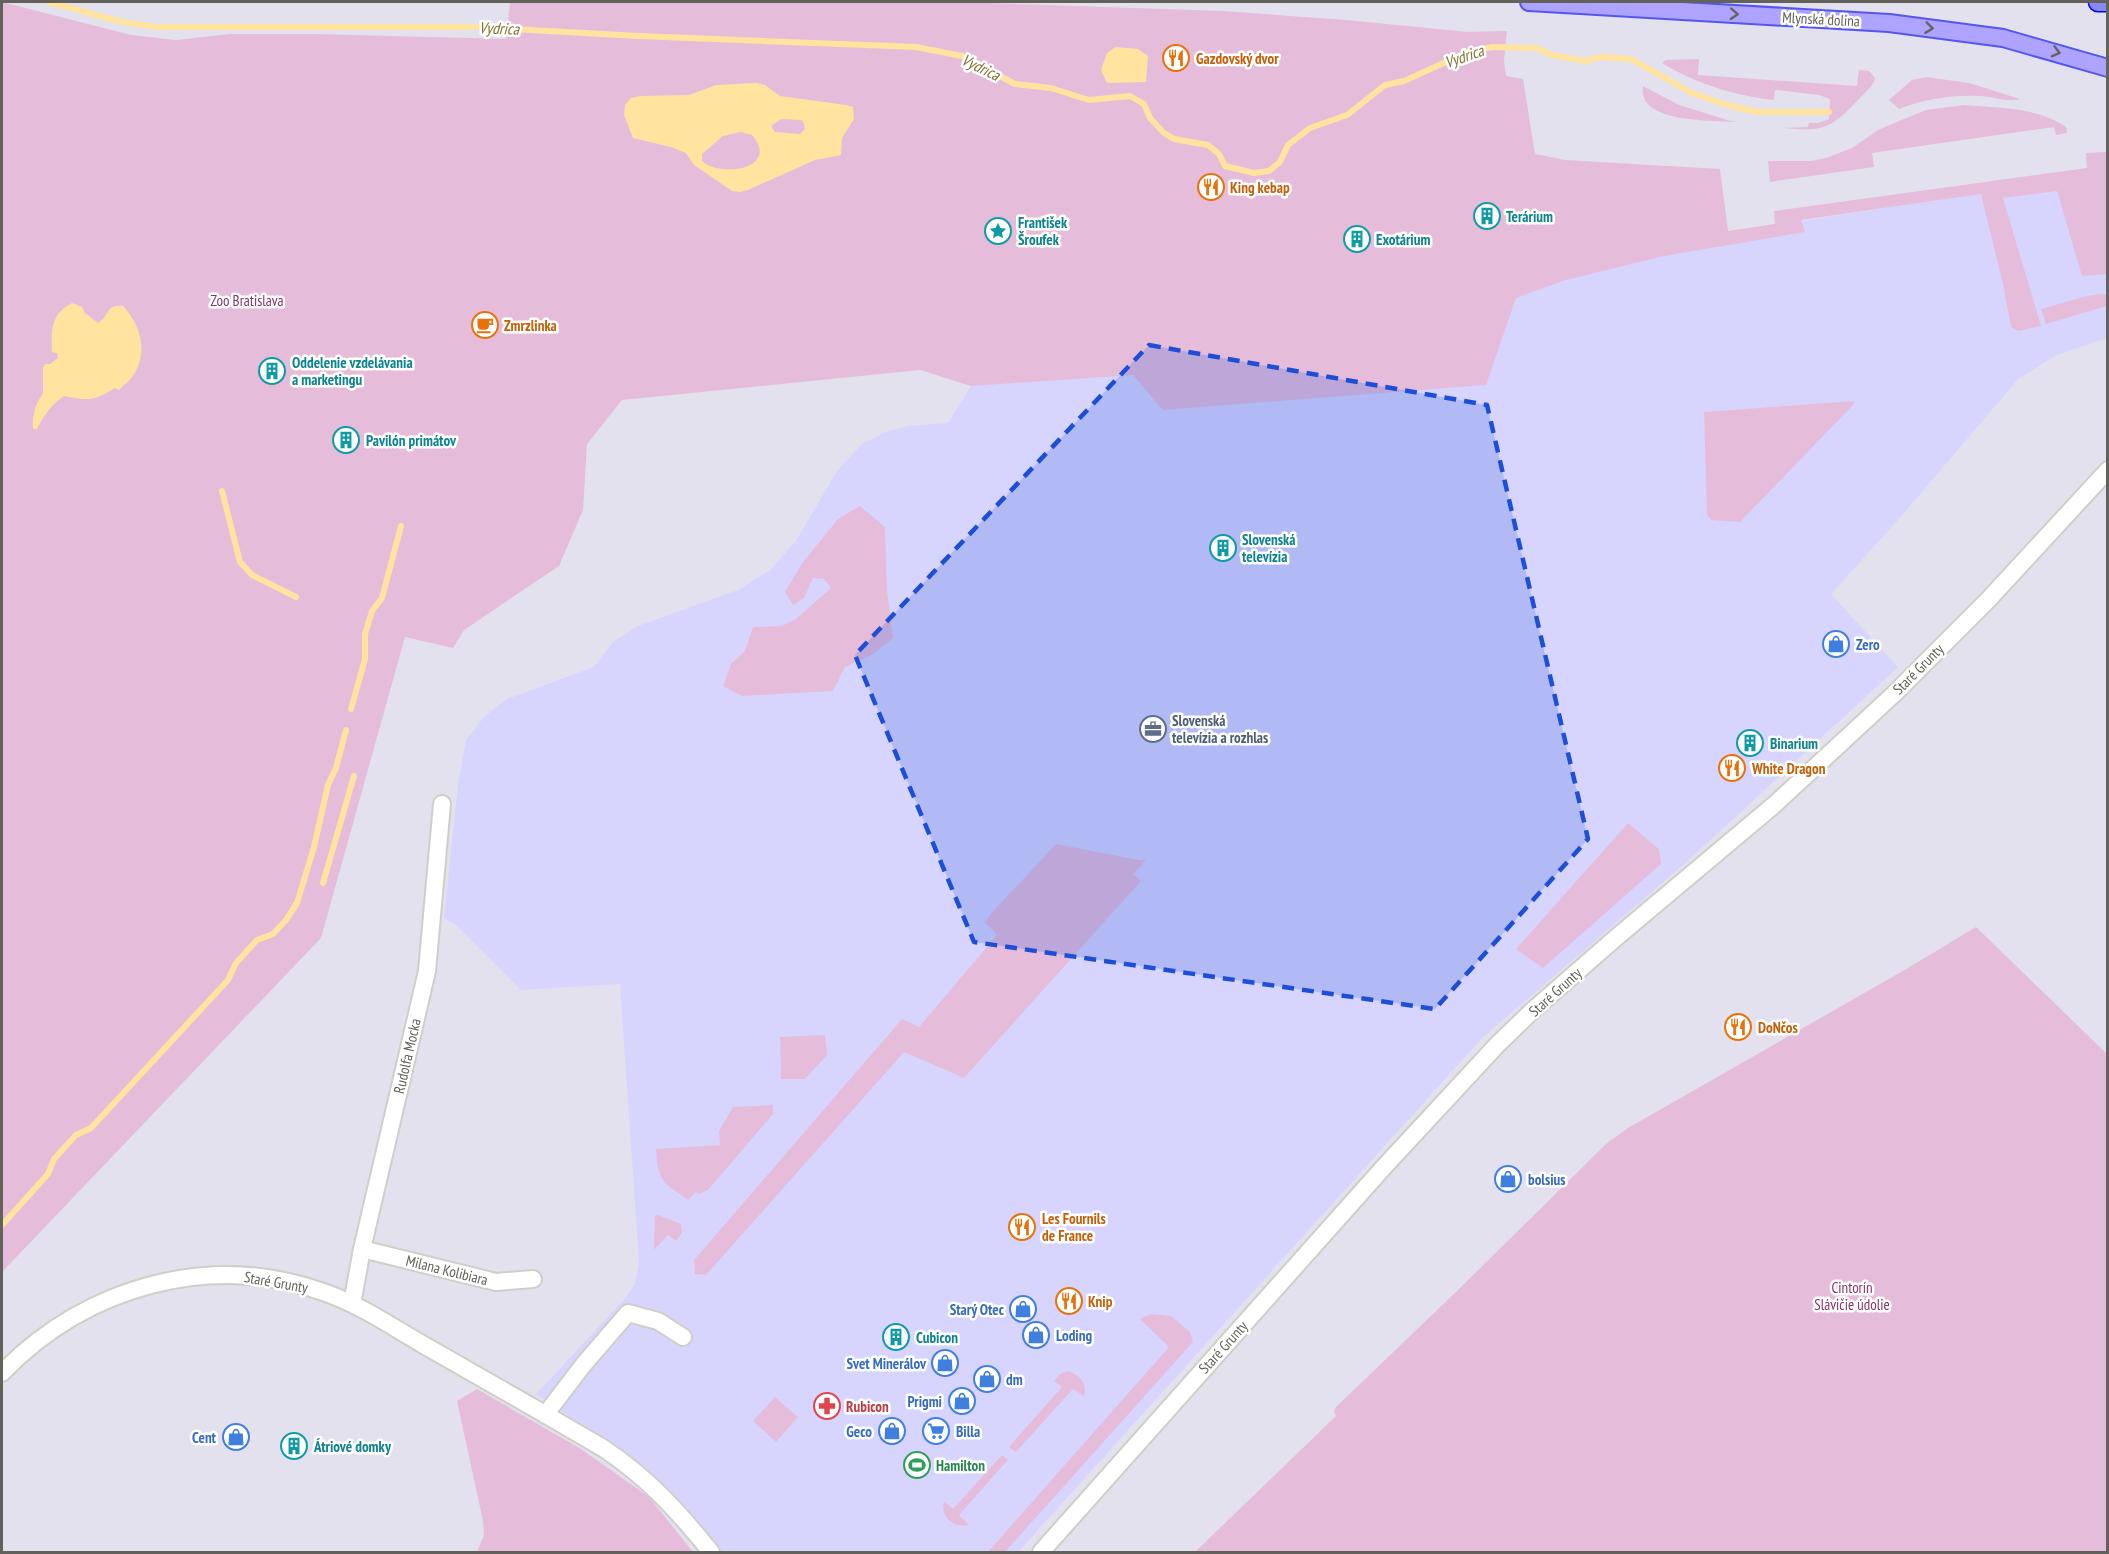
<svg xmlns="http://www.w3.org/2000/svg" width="2109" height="1554" font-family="'PT Sans Narrow',sans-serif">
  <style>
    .commercial { fill: #d7d5fe }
    .green { fill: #e5bdda }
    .water { fill: #ffe39f; fill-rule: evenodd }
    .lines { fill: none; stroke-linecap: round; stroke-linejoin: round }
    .stream { stroke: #ffe39f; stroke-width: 6 }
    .minor-casing { stroke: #cfcfc8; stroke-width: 20 }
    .tertiary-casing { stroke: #cfcfc8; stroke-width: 20 }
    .primary-casing { stroke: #5556f2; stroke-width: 20 }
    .motorway-casing { stroke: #000aee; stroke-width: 21 }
    .minor { stroke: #fff; stroke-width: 16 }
    .tertiary { stroke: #fff; stroke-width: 16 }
    .primary { stroke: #aea4ff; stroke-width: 16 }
    .motorway { stroke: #8a87fd; stroke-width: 18 }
    .oneway { stroke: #666462 }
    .marked { fill: #1d4ed8; fill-opacity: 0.2; stroke: #1d4ed8; stroke-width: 4.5; stroke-dasharray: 12 8; stroke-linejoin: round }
    .labels { text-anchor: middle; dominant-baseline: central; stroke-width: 5; stroke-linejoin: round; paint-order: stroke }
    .street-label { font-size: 15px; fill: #62615a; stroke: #fff }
    .food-label { font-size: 15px; font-weight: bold; fill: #c56008; stroke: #fff; text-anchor: start }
    .culture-label { font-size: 15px; font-weight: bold; fill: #0d838f; stroke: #fff; text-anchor: start }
    .park-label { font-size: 15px; fill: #86346c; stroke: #fff }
    .shop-label { font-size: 15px; font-weight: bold; fill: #366cbe; stroke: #fff; text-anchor: start }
    .service-label { font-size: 15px; font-weight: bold; fill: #4e5e75; stroke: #fff; text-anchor: start }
    .health-label { font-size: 15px; font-weight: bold; fill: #be3a42; stroke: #fff; text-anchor: start }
    .leisure-label { font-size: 15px; font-weight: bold; fill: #27864d; stroke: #fff; text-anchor: start }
    .water-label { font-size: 16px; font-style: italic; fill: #857230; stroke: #fff }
  </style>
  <rect width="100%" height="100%" fill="#e2e1ed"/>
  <path class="commercial" d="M2107 172V338L2059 354 2019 378 1898 520 1831 594 1898 667 1682 866 1482 1038 1018 1552H721L648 1469 536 1394 623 1301 635 1284 639 1262 620 984 521 990 456 925 444 918 458 785 466 740 484 717 507 699 594 667 613 642 638 626 738 590 769 571 796 541 837 471 862 444 885 432 908 426 948 423 971 386 1728 232 2090 177Z"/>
  <path class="green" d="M2 2 131 35 176 40 230 34H314L506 39 510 2H960L1223 11 1346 20 1468 32 1507 31 1504 61 1506 76 1523 79 1535 154 1565 160 1720 169 1728 231 1775 224 1774 211 2087 168 2086 153 2107 152V274L2082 276 2057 191 2003 198 2041 326 2018 331 2011 327 2003 284 1981 194 1801 220 1805 232 1664 256 1566 280 1516 298 1486 385 1163 410 1133 375 971 386 920 370 622 400 587 444 583 510 559 566 464 630 453 648 405 637 321 938 2 1272Z
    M1699 59 1698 75 1857 86 1859 70 1869 71 1875 78C1873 87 1864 93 1858 100 1831 129 1822 132 1783 128L1808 127 1809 123H1818L1829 119 1830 99 1819 95 1775 90 1774 100C1735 96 1695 83 1662 63L1666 60Z
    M1926 77 1969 83 2020 99C2008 103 1992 96 1979 96 1952 95 1924 99 1899 109L1889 100 1912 80Z
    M1643 86 1679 105 1734 122C1710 120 1637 123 1643 86Z
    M1964 105C1998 108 2037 107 2066 127L2067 133 2056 135 2054 127 1872 153 1874 167 1770 182 1768 161H1811L1826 158 1852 148 1878 130 1904 119 1926 110Z
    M2101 294 2107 295V306L2046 324 2041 309 2087 296Z
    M1854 401V404L1740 522 1711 520 1707 515 1704 412Z
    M860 506 885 527 887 590 893 638 872 655 845 667 833 691 742 696 723 686 731 664 745 651 753 627 782 626 796 619 831 588 824 579 813 578 804 598 793 605 785 592 803 562 838 519Z
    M1628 823 1659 849 1661 864 1543 968 1516 949Z
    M1056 844 1139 860H1146L1133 874 1141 881 964 1078 904 1052 706 1275 695 1274 694 1260 902 1019 919 1027 997 935 985 922 997 907Z
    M1976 927 2107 1054V1552H1195L1336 1416 1334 1411 1336 1407 1459 1289 1606 1144 1628 1128 1908 968Z
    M825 1035 827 1055 805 1079H781L780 1037Z
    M773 1105V1114L708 1190 699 1194 696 1192 688 1200C662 1181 658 1182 656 1149L720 1145 719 1131 733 1107Z
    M658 1215 681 1224 682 1233 676 1241 668 1235 654 1250 655 1216Z
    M1151 1314 1171 1316 1190 1332 1193 1342 1005 1552H988L1169 1347 1140 1319Z
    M1068 1371C1081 1376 1087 1383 1084 1396L1073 1389 1016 1452 1009 1447 1062 1387 1054 1381 1060 1374Z
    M477 1389 581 1449 649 1497 693 1552H477L484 1535 483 1521 457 1401Z
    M775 1397 798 1417 776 1442 753 1421Z
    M1002 1455 1008 1460 959 1515 969 1525C953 1529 940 1516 944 1501L953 1509Z"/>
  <path class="water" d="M1116 47 1138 49 1148 56 1146 82 1107 83 1101 70 1107 53Z
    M756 83 765 85 780 96 846 105 853 107 854 119 842 138 841 155 815 160 748 190 740 192 732 191 694 165 686 153 671 147 633 138 624 115 625 105 631 98 640 96 689 95 716 85ZM781 119 802 120 804 124 805 129 800 134 775 132 772 128V125ZM741 132 752 135C781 169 720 178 702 161V154L723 136Z
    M72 303 82 307 85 313 98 323C110 316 105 304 123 306 141 325 149 354 132 377 129 382 123 385 119 390L115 388C94 401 88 401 64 396 53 403 43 416 37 429H33C32 417 35 403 43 394V368L45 364H50L58 358 57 353 52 352C51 330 51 314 72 303Z"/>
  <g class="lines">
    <path class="stream" d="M49 2 118 21 155 27H475L639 36 916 47 962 56 1015 84 1051 88 1089 100 1130 96 1144 104 1150 118 1164 133 1174 139 1208 145 1219 154 1225 166 1254 173 1269 171 1280 162 1288 145 1310 128 1347 115 1385 85 1404 81 1470 51 1493 47 1537 48 1552 55 1585 61 1601 57 1631 59 1692 93 1727 105 1758 112H1829
      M222 491 240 562 252 575 296 597
      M351 709 365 659V634L372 611 382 598 401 526
      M323 883 354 776
      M2 1225 48 1174 54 1159 76 1135 91 1128 228 980 236 963 257 940 273 934 286 920 297 903 314 847 328 785 336 768 346 730"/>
    <defs>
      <path id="minor" d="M362 1249 496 1282 533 1279
        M352 1304 362 1249 427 971 442 804
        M2 1373C86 1286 211 1251 326 1293 360 1305 391 1326 422 1344 482 1378 543 1413 603 1448 648 1478 677 1510 711 1552
        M545 1415 584 1364 628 1313 658 1321 683 1337"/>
      <path id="tertiary" d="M1041 1552 1383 1168 1497 1045 1532 1011 1618 936 1774 805 1894 694 1988 600 2108 470"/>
      <path id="primary" d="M1529 2 1889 23 2003 38 2108 68"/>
      <path id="motorway" d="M2098 2H2108"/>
    </defs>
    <use href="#minor" class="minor-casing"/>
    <use href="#tertiary" class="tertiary-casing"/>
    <use href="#primary" class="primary-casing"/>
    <use href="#motorway" class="motorway-casing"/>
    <use href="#minor" class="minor"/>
    <use href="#tertiary" class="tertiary"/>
    <use href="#primary" class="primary"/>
    <use href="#motorway" class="motorway"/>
  </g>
  <defs><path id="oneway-chevron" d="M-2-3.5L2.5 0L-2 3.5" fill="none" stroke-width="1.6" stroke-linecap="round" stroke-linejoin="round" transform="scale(1.5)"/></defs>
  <g class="oneway">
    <use href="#oneway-chevron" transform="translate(1734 14) rotate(3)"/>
    <use href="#oneway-chevron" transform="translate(1929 28) rotate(7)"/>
    <use href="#oneway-chevron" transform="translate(2056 52) rotate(15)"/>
  </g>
  <path class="marked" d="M1149 345 1487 405 1588 839 1435 1009 974 942 855 655Z"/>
  <defs>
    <symbol id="restaurant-ring" viewBox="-11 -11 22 22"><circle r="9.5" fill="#fff" stroke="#e8710a" stroke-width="1.5"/><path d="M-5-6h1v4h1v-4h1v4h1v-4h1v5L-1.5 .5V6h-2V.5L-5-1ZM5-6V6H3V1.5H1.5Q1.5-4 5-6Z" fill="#e8710a"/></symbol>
    <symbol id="building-ring" viewBox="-11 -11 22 22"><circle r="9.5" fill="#fff" stroke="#0f9aa8" stroke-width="1.5"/><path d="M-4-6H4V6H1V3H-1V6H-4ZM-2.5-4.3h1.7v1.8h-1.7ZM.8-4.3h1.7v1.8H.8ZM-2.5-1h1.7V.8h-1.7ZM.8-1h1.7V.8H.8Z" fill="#0f9aa8"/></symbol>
    <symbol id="sight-ring" viewBox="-11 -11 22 22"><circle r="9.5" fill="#fff" stroke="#0f9aa8" stroke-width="1.5"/><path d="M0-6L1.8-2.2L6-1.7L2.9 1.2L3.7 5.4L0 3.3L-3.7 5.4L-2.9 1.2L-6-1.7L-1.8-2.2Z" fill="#0f9aa8"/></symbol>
    <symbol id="cafe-ring" viewBox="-11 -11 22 22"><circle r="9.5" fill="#fff" stroke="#e8710a" stroke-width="1.5"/><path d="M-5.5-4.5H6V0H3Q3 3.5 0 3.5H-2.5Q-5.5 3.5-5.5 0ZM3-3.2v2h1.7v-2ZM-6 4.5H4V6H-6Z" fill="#e8710a"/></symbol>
    <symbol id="shop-ring" viewBox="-11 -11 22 22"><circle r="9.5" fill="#fff" stroke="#3f7fe0" stroke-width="1.5"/><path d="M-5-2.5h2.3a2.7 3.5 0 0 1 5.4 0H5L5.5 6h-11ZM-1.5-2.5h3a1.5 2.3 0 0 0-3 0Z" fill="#3f7fe0"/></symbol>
    <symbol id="office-ring" viewBox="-11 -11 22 22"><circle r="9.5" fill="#fff" stroke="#5c6f8a" stroke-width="1.5"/><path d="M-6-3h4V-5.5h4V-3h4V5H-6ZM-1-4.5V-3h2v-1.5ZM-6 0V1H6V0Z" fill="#5c6f8a"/></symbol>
    <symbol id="pharmacy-ring" viewBox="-11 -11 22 22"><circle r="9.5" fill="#fff" stroke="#e0444e" stroke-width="1.5"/><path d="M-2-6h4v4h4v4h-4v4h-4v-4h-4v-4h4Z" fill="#e0444e"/></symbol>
    <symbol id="supermarket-ring" viewBox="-11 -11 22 22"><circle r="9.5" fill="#fff" stroke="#3f7fe0" stroke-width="1.5"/><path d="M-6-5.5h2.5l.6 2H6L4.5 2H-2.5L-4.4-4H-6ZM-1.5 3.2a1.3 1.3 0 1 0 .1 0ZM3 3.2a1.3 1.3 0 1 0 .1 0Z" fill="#3f7fe0"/></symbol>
    <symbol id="stadium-ring" viewBox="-11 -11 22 22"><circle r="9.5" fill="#fff" stroke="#2e9e5b" stroke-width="1.5"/><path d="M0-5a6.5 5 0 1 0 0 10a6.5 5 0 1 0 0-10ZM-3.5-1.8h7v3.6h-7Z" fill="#2e9e5b"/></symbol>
  </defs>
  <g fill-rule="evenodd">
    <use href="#restaurant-ring" x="1161" y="43" width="30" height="30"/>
    <use href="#restaurant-ring" x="1196" y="172" width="30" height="30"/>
    <use href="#building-ring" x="1472" y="201" width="30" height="30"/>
    <use href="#sight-ring" x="983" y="216" width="30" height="30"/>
    <use href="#building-ring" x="1342" y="224" width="30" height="30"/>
    <use href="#cafe-ring" x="470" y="310" width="30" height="30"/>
    <use href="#building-ring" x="257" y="356" width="30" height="30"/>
    <use href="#building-ring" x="331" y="425" width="30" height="30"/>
    <use href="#building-ring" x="1208" y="533" width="30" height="30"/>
    <use href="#shop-ring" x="1821" y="629" width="30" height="30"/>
    <use href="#office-ring" x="1138" y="714" width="30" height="30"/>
    <use href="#building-ring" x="1735" y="728" width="30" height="30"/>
    <use href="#restaurant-ring" x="1717" y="753" width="30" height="30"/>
    <use href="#restaurant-ring" x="1723" y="1012" width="30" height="30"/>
    <use href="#shop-ring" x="1493" y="1164" width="30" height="30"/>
    <use href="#restaurant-ring" x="1007" y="1212" width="30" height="30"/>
    <use href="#restaurant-ring" x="1054" y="1286" width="30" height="30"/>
    <use href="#shop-ring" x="1008" y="1294" width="30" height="30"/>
    <use href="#shop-ring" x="1021" y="1320" width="30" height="30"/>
    <use href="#building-ring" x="881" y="1322" width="30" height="30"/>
    <use href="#shop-ring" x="930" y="1348" width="30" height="30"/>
    <use href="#shop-ring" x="972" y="1364" width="30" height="30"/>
    <use href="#shop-ring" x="947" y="1386" width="30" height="30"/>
    <use href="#pharmacy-ring" x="812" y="1391" width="30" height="30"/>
    <use href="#shop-ring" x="877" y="1416" width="30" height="30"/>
    <use href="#supermarket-ring" x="921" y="1416" width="30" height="30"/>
    <use href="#shop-ring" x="221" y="1422" width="30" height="30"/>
    <use href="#building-ring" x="279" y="1431" width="30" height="30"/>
    <use href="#stadium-ring" x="902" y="1450" width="30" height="30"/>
  </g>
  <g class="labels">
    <g class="street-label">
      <text transform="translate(1821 19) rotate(3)">Mlynská dolina</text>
      <text transform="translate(1918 669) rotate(-45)">Staré Grunty</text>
      <text transform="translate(1555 992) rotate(-42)">Staré Grunty</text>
      <text transform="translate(407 1056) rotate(-77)">Rudolfa Mocka</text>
      <text transform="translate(447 1270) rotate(14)">Milana Kolibiara</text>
      <text transform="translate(276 1282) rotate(10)">Staré Grunty</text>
      <text transform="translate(1223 1347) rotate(-48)">Staré Grunty</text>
    </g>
    <g class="food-label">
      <text x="1196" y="58">Gazdovský dvor</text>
      <text x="1230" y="187">King kebap</text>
      <text x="504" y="325">Zmrzlinka</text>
      <text x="1752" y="768">White Dragon</text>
      <text x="1758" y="1027">DoNčos</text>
      <text x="1042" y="1218">Les Fournils<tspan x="1042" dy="17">de France</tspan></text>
      <text x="1088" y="1301">Knip</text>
    </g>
    <g class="culture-label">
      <text x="1506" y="216">Terárium</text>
      <text x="1018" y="222">František<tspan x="1018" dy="17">Šroufek</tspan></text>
      <text x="1376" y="239">Exotárium</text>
      <text x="292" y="362">Oddelenie vzdelávania<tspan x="292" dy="17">a marketingu</tspan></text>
      <text x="366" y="440">Pavilón primátov</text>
      <text x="1242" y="539">Slovenská<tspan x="1242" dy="17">televízia</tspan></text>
      <text x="1770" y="743">Binarium</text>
      <text x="916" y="1337">Cubicon</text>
      <text x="314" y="1446">Átriové domky</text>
    </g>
    <g class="park-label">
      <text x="247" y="300">Zoo Bratislava</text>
      <text x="1852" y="1287">Cintorín<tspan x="1852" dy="17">Slávičie údolie</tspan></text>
    </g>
    <g class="shop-label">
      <text x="1856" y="644">Zero</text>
      <text x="1528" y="1179">bolsius</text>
      <text x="1004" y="1309" text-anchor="end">Starý Otec</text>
      <text x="1056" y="1335">Loding</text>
      <text x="926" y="1363" text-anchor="end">Svet Minerálov</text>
      <text x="1006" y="1379">dm</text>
      <text x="942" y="1401" text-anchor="end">Prigmi</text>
      <text x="872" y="1431" text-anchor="end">Geco</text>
      <text x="956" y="1431">Billa</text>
      <text x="216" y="1437" text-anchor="end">Cent</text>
    </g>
    <g class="service-label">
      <text x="1172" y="720">Slovenská<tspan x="1172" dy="17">televízia a rozhlas</tspan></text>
    </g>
    <g class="health-label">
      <text x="846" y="1406">Rubicon</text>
    </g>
    <g class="leisure-label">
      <text x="936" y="1465">Hamilton</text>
    </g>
    <g class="water-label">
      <text transform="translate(499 28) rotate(2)">Vydrica</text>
      <text transform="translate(1464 56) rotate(-19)">Vydrica</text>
      <text transform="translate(981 67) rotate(26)">Vydrica</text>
    </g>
  </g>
  <rect width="2109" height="1554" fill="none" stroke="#62615a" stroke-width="6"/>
</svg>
